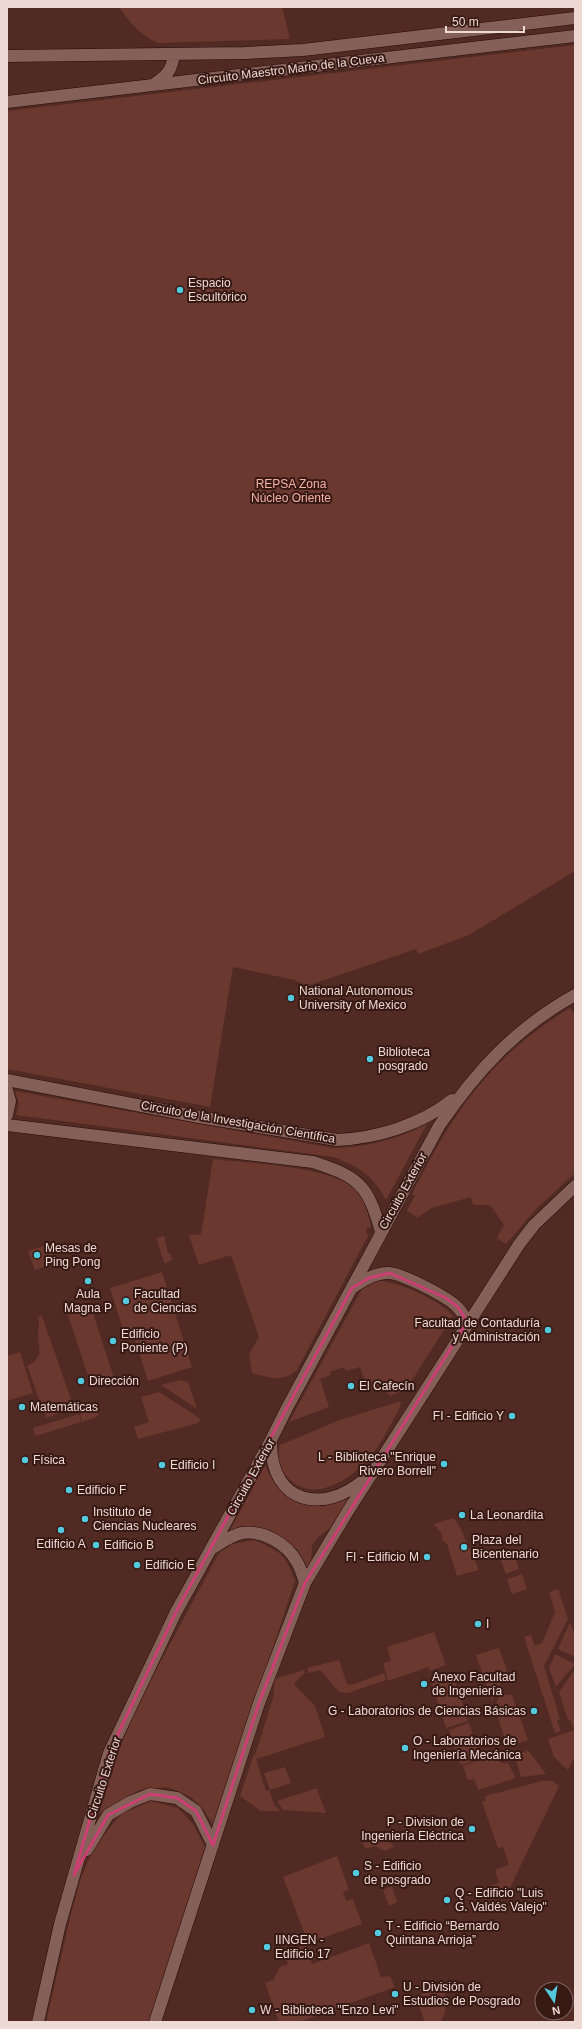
<svg xmlns="http://www.w3.org/2000/svg" width="582" height="2029" font-family="Helvetica,sans-serif">
  <style>
    .built { fill: #502a23; fill-rule: evenodd }
    .green { fill: #6b3830 }
    .lines { fill: none; stroke-linecap: round; stroke-linejoin: round }
    .minor-casing { stroke: #270b07; stroke-width: 13 }
    .minor { stroke: #846059; stroke-width: 12 }
    .marked { fill: none; stroke: #cb3f73; stroke-width: 3; stroke-linejoin: round }
    .poi-dot { fill: #54cade; stroke: #371914; stroke-width: 1.5 }
    .labels { text-anchor: middle; dominant-baseline: central; stroke-width: 4; stroke-linejoin: round; paint-order: stroke }
    .street-label { font-size: 12px; fill: #efd9d5; stroke: #371914 }
    .poi-label { font-size: 12px; fill: #efd9d5; stroke: #371914; text-anchor: start }
    .park-label { font-size: 12px; fill: #f6b2a5; stroke: #371914 }
  </style>
  <rect width="100%" height="100%" fill="#42231d"/>
  <path class="built" d="M7 7H575V2022H7ZM542 1989H566V2013H542Z"/>
  <path class="green" d="M119 7H282L290 39 158 43C140 35 130 23 119 7Z
    M575 45V871L469 935 418 954 416 949 307 986 295 980 233 967 210 1107 7 1069V111Z
    M570 1008 575 1015V1173L537 1208 506 1244 497 1238 504 1225 490 1205H473L471 1197 432 1208 417 1218 407 1210 415 1196 412 1194C454 1111 489 1058 570 1008Z
    M15 1091 333 1148C367 1148 397 1139 427 1124L386 1200C372 1175 360 1167 333 1157L16 1115 19 1104Z
    M213 1159C247 1163 329 1166 354 1188 365 1199 368 1213 371 1227L366 1229 368 1236 297 1370C281 1383 270 1378 252 1373L249 1354 259 1337 231 1255 199 1265 189 1236 192 1234 201 1235Z
    M164 1236 168 1253H170L172 1259 165 1264 156 1238Z
    M49 1244 53 1255 49 1257V1265L35 1270 28 1251Z
    M162 1272 192 1367 148 1381 132 1331 124 1333 110 1288Z
    M377 1281C397 1280 441 1301 453 1316L407 1388 391 1396 379 1386 368 1390 360 1367 346 1371 344 1367 330 1372 331 1375 320 1379 329 1407 289 1422 362 1289 365 1285Z
    M90 1304 114 1378 101 1382 99 1375 89 1379 67 1312Z
    M42 1316 74 1408 46 1418 27 1366C44 1356 39 1352 38 1336 38 1329 40 1324 38 1317Z
    M20 1352 33 1393 7 1401V1356Z
    M180 1380 188 1382 197 1409 161 1385Z
    M159 1392 201 1419 198 1423 138 1439 134 1427 149 1422 141 1397Z
    M401 1401 400 1407C391 1423 382 1443 370 1457 352 1479 314 1504 289 1479 280 1470 276 1458 280 1445L340 1420Z
    M96 1408 99 1416 82 1422 80 1414Z
    M79 1414 81 1422 36 1436 33 1428Z
    M265 1465C272 1482 285 1502 305 1503 316 1504 344 1494 356 1491L332 1527 318 1537 312 1545 311 1564 308 1569 298 1550 288 1543 249 1527 230 1530Z
    M453 1518 460 1527 479 1570 457 1576 447 1544 443 1541 441 1533 434 1524Z
    M255 1540C282 1554 284 1551 295 1581L214 1826 203 1809 191 1797 167 1787 140 1790 99 1814 119 1749 141 1698 219 1553 232 1544Z
    M503 1555 505 1561 515 1557 519 1569 506 1574 499 1556Z
    M522 1574 527 1589 512 1594 507 1579Z
    M558 1589 568 1619 544 1666 560 1719 557 1720 561 1731 555 1733 524 1637 531 1635 535 1646 542 1643 555 1612 549 1592Z
    M570 1622 575 1635V1657L558 1649Z
    M434 1632 446 1665 430 1671 428 1667 388 1681 383 1663 391 1661 387 1647Z
    M499 1648 507 1670 492 1702 476 1655Z
    M555 1654 575 1664 556 1687 549 1668Z
    M339 1660 347 1684 351 1685 384 1673 386 1680 348 1693 339 1692 320 1670 309 1673 307 1668Z
    M575 1669V1757L568 1770 554 1757 548 1739 574 1730 570 1720H568L559 1692Z
    M304 1670 305 1673 295 1682V1685L315 1706 325 1737 256 1759 266 1791 269 1790 274 1804 280 1811H261L240 1796 254 1754 255 1755 273 1698 275 1679Z
    M453 1675 468 1721 446 1728 431 1682Z
    M500 1694 512 1695 528 1740 507 1747 495 1707Z
    M469 1723 481 1759 461 1765 449 1730Z
    M528 1750 546 1774 521 1777 515 1756Z
    M492 1756 502 1763H508L516 1778 478 1790 474 1779 468 1780 463 1766Z
    M285 1767 291 1783 270 1790 264 1773Z
    M542 1781H553L559 1786 508 1892 482 1888 499 1883 495 1870 509 1865 503 1847 498 1848 482 1802 486 1801 485 1796Z
    M314 1789H317L326 1813 283 1810 277 1801Z
    M151 1801 178 1808 193 1824 205 1847 151 2022H46L71 1914 81 1878 94 1847 121 1814Z
    M365 1833 386 1837 394 1847 385 1851 375 1846 365 1849 360 1836Z
    M337 1856 349 1890 343 1892 346 1901 353 1899 362 1924 308 1943 283 1877Z
    M392 1886 397 1902 389 1906 383 1890Z
    M369 1943 381 1977 390 1976 395 1987 299 2022H279L265 1983 273 1980 280 1967 288 1964 284 1952 305 1945 312 1964Z
    M444 1986C446 1999 448 2010 441 2022H425L416 1998 428 1990Z"/>
  <g class="lines">
    <defs>
      <path id="minor" d="M7 56 245 53 303 50 575 18
        M154 84C167 76 172 70 174 54
        M7 102 575 36
        M7 1080 199 1117 337 1140C378 1138 420 1125 452 1100
        M7 1090 10 1101 7 1115
        M7 1125 313 1162C359 1177 368 1185 381 1232
        M352 1288C363 1281 374 1273 388 1273 401 1273 448 1297 457 1307 462 1311 464 1317 467 1322
        M271 1444C272 1504 323 1515 365 1479
        M211 1549C221 1543 231 1535 242 1533 264 1530 287 1544 297 1562 301 1569 303 1576 305 1583
        M87 1850 108 1815 130 1802 150 1794 177 1798 196 1811 213 1845
        M38 2022 60 1924 109 1753 176 1612 270 1442 287 1408 439 1126C477 1070 516 1028 575 995
        M155 2022 259 1703 305 1583 348 1511 520 1243 534 1225 575 1186"/>
    </defs>
    <use href="#minor" class="minor-casing"/>
    <use href="#minor" class="minor"/>
  </g>
  <path class="marked" d="M390 1273 446 1298 458 1307 467 1322 305 1583 259 1703 213 1845 196 1811 177 1798 150 1794 108 1815 74 1875 109 1753 176 1612 352 1288 369 1278Z"/>
  <g class="poi-dot">
    <circle cx="180" cy="290" r="4"/>
    <circle cx="291" cy="998" r="4"/>
    <circle cx="370" cy="1059" r="4"/>
    <circle cx="37" cy="1255" r="4"/>
    <circle cx="88" cy="1281" r="4"/>
    <circle cx="126" cy="1301" r="4"/>
    <circle cx="548" cy="1330" r="4"/>
    <circle cx="113" cy="1341" r="4"/>
    <circle cx="81" cy="1381" r="4"/>
    <circle cx="351" cy="1386" r="4"/>
    <circle cx="22" cy="1407" r="4"/>
    <circle cx="512" cy="1416" r="4"/>
    <circle cx="25" cy="1460" r="4"/>
    <circle cx="444" cy="1464" r="4"/>
    <circle cx="162" cy="1465" r="4"/>
    <circle cx="69" cy="1490" r="4"/>
    <circle cx="462" cy="1515" r="4"/>
    <circle cx="85" cy="1519" r="4"/>
    <circle cx="61" cy="1530" r="4"/>
    <circle cx="96" cy="1545" r="4"/>
    <circle cx="464" cy="1547" r="4"/>
    <circle cx="427" cy="1557" r="4"/>
    <circle cx="137" cy="1565" r="4"/>
    <circle cx="478" cy="1624" r="4"/>
    <circle cx="424" cy="1684" r="4"/>
    <circle cx="534" cy="1711" r="4"/>
    <circle cx="405" cy="1748" r="4"/>
    <circle cx="472" cy="1829" r="4"/>
    <circle cx="356" cy="1873" r="4"/>
    <circle cx="447" cy="1900" r="4"/>
    <circle cx="378" cy="1933" r="4"/>
    <circle cx="267" cy="1947" r="4"/>
    <circle cx="395" cy="1994" r="4"/>
    <circle cx="252" cy="2010" r="4"/>
  </g>
  <g class="labels">
    <g class="street-label">
      <text transform="translate(291 69) rotate(-7)">Circuito Maestro Mario de la Cueva</text>
      <text transform="translate(238 1122) rotate(10)">Circuito de la Investigación Científica</text>
      <text transform="translate(403 1191) rotate(-61)">Circuito Exterior</text>
      <text transform="translate(251 1477) rotate(-61)">Circuito Exterior</text>
      <text transform="translate(104 1778) rotate(-72)">Circuito Exterior</text>
    </g>
    <g class="poi-label">
      <text x="188" y="283">Espacio<tspan x="188" dy="14">Escultórico</tspan></text>
      <text x="299" y="991">National Autonomous<tspan x="299" dy="14">University of Mexico</tspan></text>
      <text x="378" y="1052">Biblioteca<tspan x="378" dy="14">posgrado</tspan></text>
      <text x="45" y="1248">Mesas de<tspan x="45" dy="14">Ping Pong</tspan></text>
      <text x="88" y="1294" text-anchor="middle">Aula<tspan x="88" dy="14">Magna P</tspan></text>
      <text x="134" y="1294">Facultad<tspan x="134" dy="14">de Ciencias</tspan></text>
      <text x="540" y="1323" text-anchor="end">Facultad de Contaduría<tspan x="540" dy="14">y Administración</tspan></text>
      <text x="121" y="1334">Edificio<tspan x="121" dy="14">Poniente (P)</tspan></text>
      <text x="89" y="1381">Dirección</text>
      <text x="359" y="1386">El Cafecín</text>
      <text x="30" y="1407">Matemáticas</text>
      <text x="504" y="1416" text-anchor="end">FI - Edificio Y</text>
      <text x="436" y="1457" text-anchor="end">L - Biblioteca "Enrique<tspan x="436" dy="14">Rivero Borrell"</tspan></text>
      <text x="33" y="1460">Física</text>
      <text x="170" y="1465">Edificio I</text>
      <text x="77" y="1490">Edificio F</text>
      <text x="93" y="1512">Instituto de<tspan x="93" dy="14">Ciencias Nucleares</tspan></text>
      <text x="470" y="1515">La Leonardita</text>
      <text x="472" y="1540">Plaza del<tspan x="472" dy="14">Bicentenario</tspan></text>
      <text x="61" y="1544" text-anchor="middle">Edificio A</text>
      <text x="104" y="1545">Edificio B</text>
      <text x="419" y="1557" text-anchor="end">FI - Edificio M</text>
      <text x="145" y="1565">Edificio E</text>
      <text x="486" y="1624">I</text>
      <text x="432" y="1677">Anexo Facultad<tspan x="432" dy="14">de Ingeniería</tspan></text>
      <text x="526" y="1711" text-anchor="end">G - Laboratorios de Ciencias Básicas</text>
      <text x="413" y="1741">O - Laboratorios de<tspan x="413" dy="14">Ingeniería Mecánica</tspan></text>
      <text x="464" y="1822" text-anchor="end">P - Division de<tspan x="464" dy="14">Ingeniería Eléctrica</tspan></text>
      <text x="364" y="1866">S - Edificio<tspan x="364" dy="14">de posgrado</tspan></text>
      <text x="455" y="1893">Q - Edificio "Luis<tspan x="455" dy="14">G. Valdés Valejo"</tspan></text>
      <text x="386" y="1926">T - Edificio “Bernardo<tspan x="386" dy="14">Quintana Arrioja”</tspan></text>
      <text x="275" y="1940">IINGEN -<tspan x="275" dy="14">Edificio 17</tspan></text>
      <text x="403" y="1987">U - División de<tspan x="403" dy="14">Estudios de Posgrado</tspan></text>
      <text x="260" y="2010">W - Biblioteca "Enzo Levi"</text>
    </g>
    <g class="park-label">
      <text x="291" y="484">REPSA Zona<tspan x="291" dy="14">Núcleo Oriente</tspan></text>
    </g>
  </g>
  <rect width="582" height="2029" fill="none" stroke="#efd9d5" stroke-width="16"/>
  <g transform="translate(554 2001) rotate(168)"><circle r="19" fill="#371914" stroke="#816661"/>
  <path d="M0-3L7 15L0 10L-7 15Z" fill="#54cade"/>
  <text y="-6" font-size="11" font-weight="bold" text-anchor="middle" fill="#efd9d5">N</text>
  </g>
  <path d="M446 26v6h78v-6" fill="none" stroke="#efd9d5" stroke-width="2"/>
  <text x="452" y="26" font-size="12" fill="#efd9d5" stroke="#371914" stroke-width="3" paint-order="stroke">50 m</text>
</svg>
